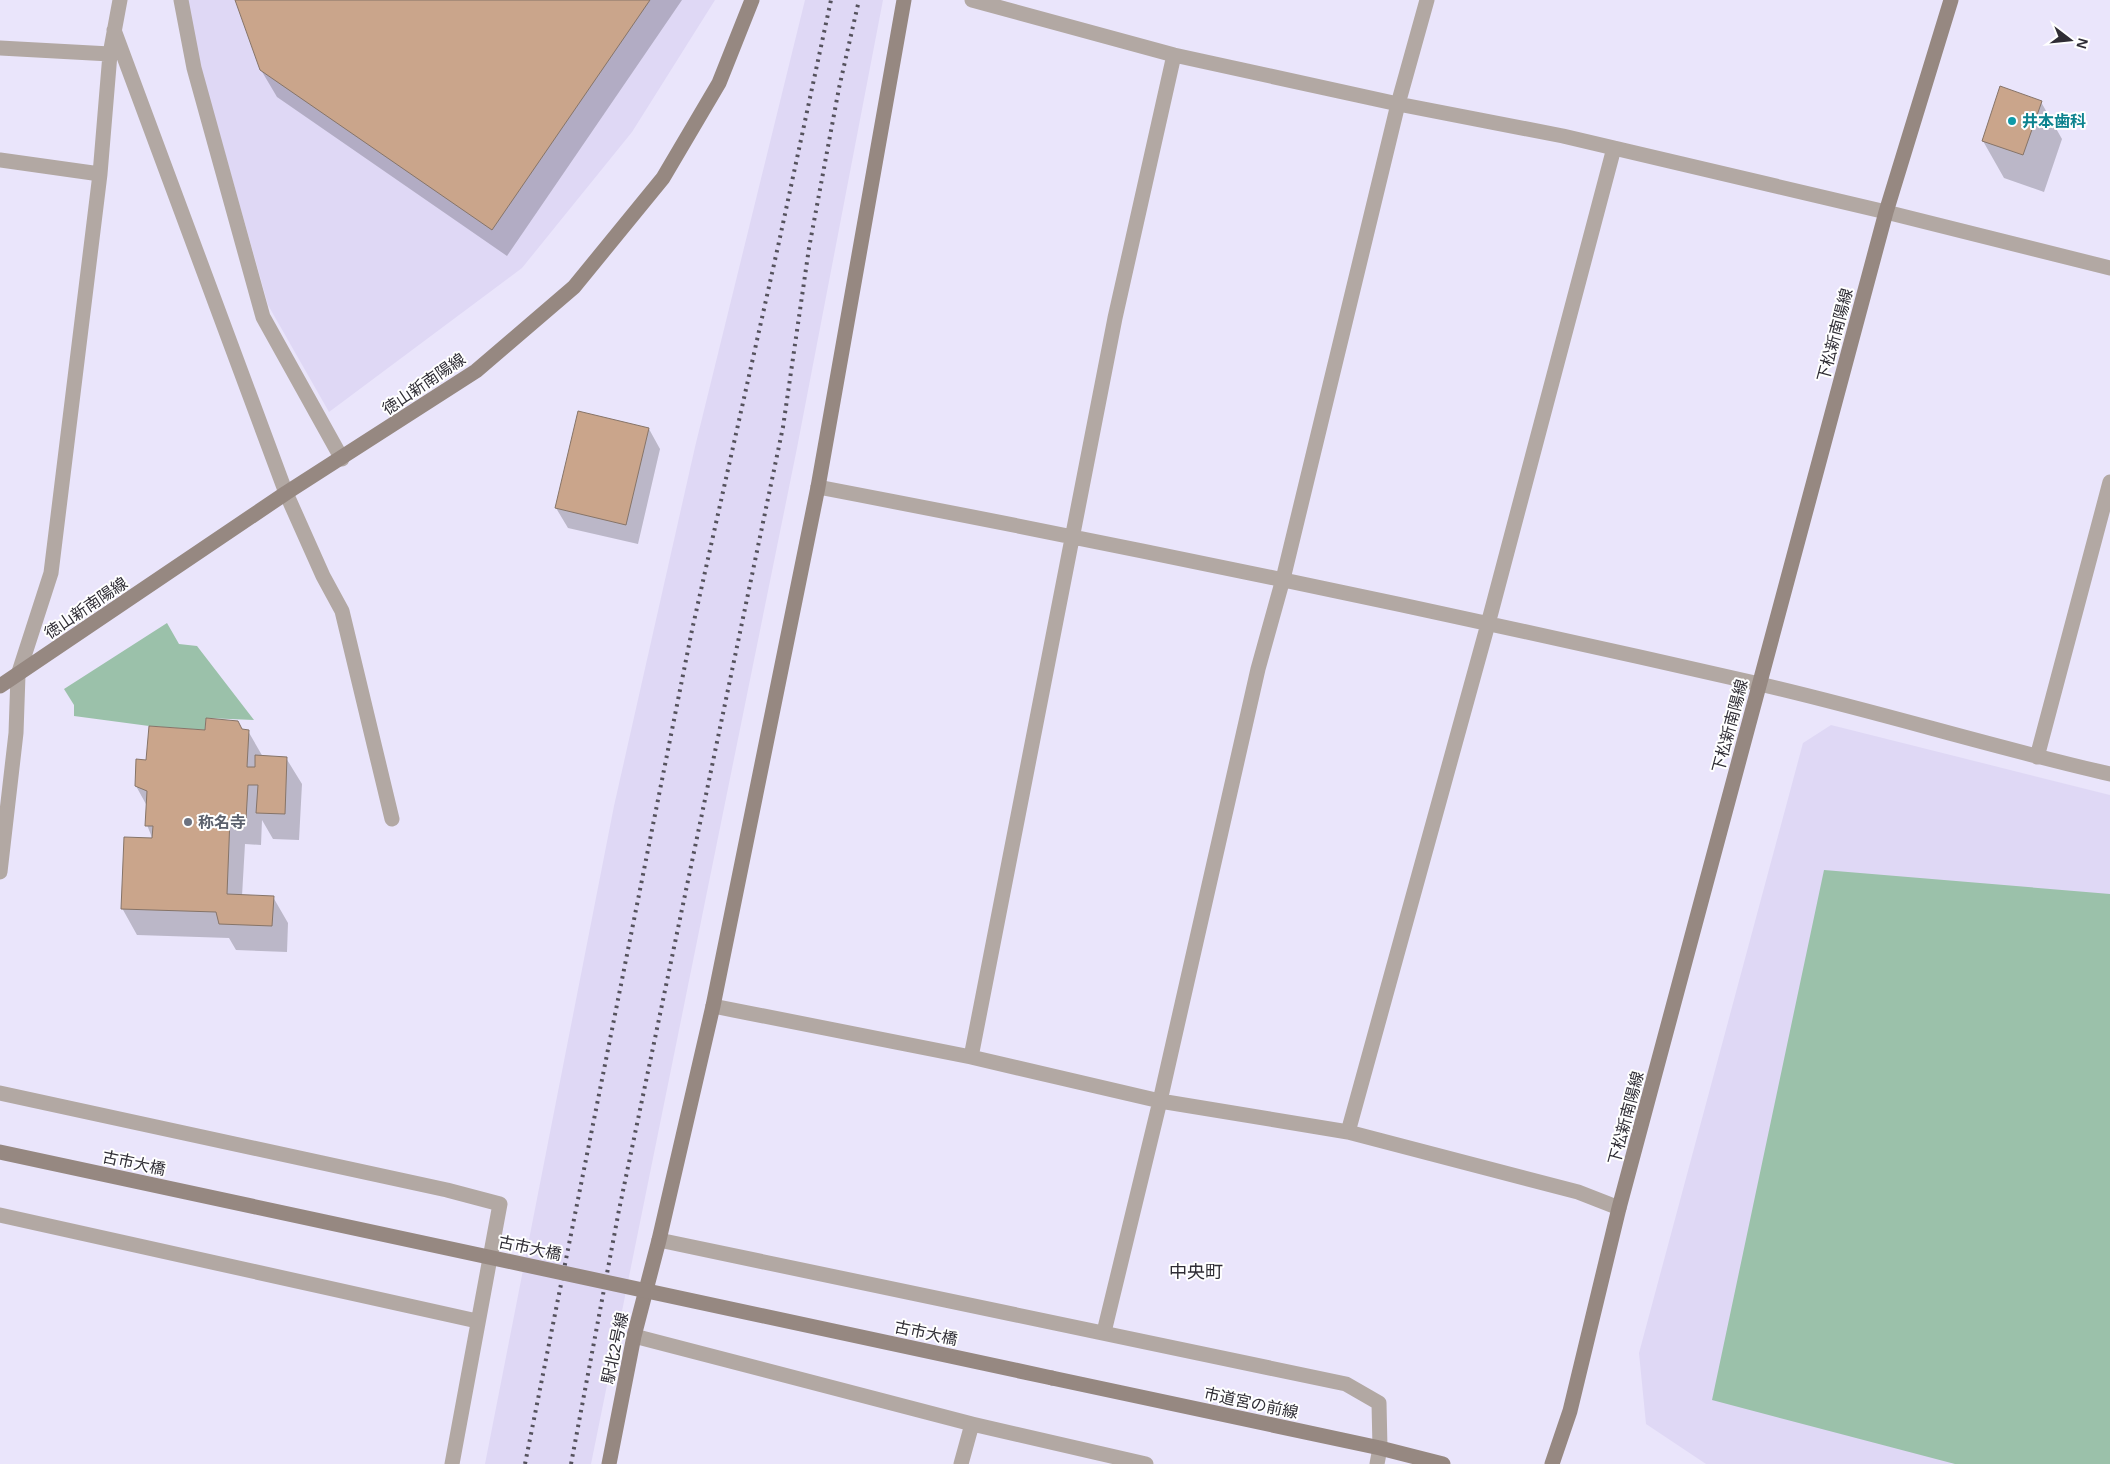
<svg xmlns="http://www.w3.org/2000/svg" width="2110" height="1464" font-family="Helvetica,'Noto Sans JP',sans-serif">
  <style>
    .built { fill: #dfd8f5 }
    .green { fill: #9bc1aa }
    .shadow { fill: #0003 }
    .building { fill: #caa58b; stroke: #867468 }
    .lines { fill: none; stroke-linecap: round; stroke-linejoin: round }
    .lane { stroke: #b2a8a3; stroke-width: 15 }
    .street { stroke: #b2a8a3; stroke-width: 15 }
    .secondary { stroke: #968881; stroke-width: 15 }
    .rail { stroke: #55525d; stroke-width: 4; stroke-dasharray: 2.5 5; stroke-linecap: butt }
    .secondary-bridge { stroke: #968881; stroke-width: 15 }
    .culture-dot { fill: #0f9aa8; stroke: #fff; stroke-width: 2 }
    .worship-dot { fill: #6b7280; stroke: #fff; stroke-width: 2 }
    .labels { text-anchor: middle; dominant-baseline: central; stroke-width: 4; stroke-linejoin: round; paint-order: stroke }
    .culture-label { font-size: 16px; font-weight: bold; fill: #0d838f; stroke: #fff; text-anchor: start }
    .street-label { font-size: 16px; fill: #2f2d35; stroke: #fff }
    .worship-label { font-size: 16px; font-weight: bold; fill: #5b616d; stroke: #fff; text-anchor: start }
    .neighbourhood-label { font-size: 18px; fill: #2f2d35; stroke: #fff }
  </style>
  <rect width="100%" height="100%" fill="#eae5fb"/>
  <path class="built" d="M184 0H715L632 132 522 268 329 412 268 305 191 33Z
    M805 0H883L797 448 591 1464H485L614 806 695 447Z
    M1831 725 2110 795V1464H1706L1646 1424 1639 1353 1803 743Z"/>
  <path class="green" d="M167 623 179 644 197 646 254 720 206 718 205 730 149 726 74 716V705L64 689Z
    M1824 870 2110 894V1464H1955L1712 1400Z"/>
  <path class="shadow" d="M236 0H682L507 256 277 97 261 70Z
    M2041 102 2062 139 2044 192 2004 178 1983 141Z
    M649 429 660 449 638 544 568 528 556 508Z
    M242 730 248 731 263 757 286 758 302 784 299 840 273 839 262 820 261 845 245 844 242 896 273 897 288 923 287 952 236 950 229 938 137 935 122 908 153 840 147 825V806L136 786 147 761 206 731Z"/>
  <path class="building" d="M235 0H650L492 230 260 70Z
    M2000 86 2042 101 2023 155 1982 141Z
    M578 411 649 428 626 525 555 508Z
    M206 718 238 721 242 729 249 730 247 767H255V755L287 757 285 814 256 813 258 785H248L246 819 230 818 227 894 274 896 272 926 219 924 216 912 121 909 124 837 152 838 153 826H145L147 791 135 786 136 759 146 760 149 726 205 730Z"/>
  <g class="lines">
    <path class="lane" d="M181 0 194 68 263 317 342 459"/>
    <path class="street" d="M972 0 1174 55 1398 104 1563 136 1886 212 2110 268
      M114 30 286 493 323 576 342 611 392 819
      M0 48 110 54
      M0 160 100 174
      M818 487C1132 547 1444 612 1755 683 1874 710 1991 747 2110 774
      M2037 757 2110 482
      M0 872 16 733 18 675 51 573 100 174 110 54 120 0
      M713 1006 971 1057 1160 1101 1348 1132 1578 1192 1619 1208
      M971 1057 1115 318 1174 55
      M0 1093 447 1190 500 1204 452 1464
      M1348 1132 1488 624 1614 148
      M0 1215 477 1321
      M659 1240 1346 1384 1379 1403 1380 1448 1377 1464
      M1104 1332 1160 1101 1258 669 1283 579 1398 104 1427 0
      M634 1336 972 1424 1146 1464
      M961 1464 972 1424"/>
    <path class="secondary" d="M0 686 286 493 476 371 574 287 663 178 719 83 752 0
      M1052 1378 1380 1448 1443 1464
      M609 1464 634 1336 659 1240 713 1006 818 487 904 0
      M1552 1464 1570 1411 1619 1208 1886 212 1951 0"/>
    <path class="rail" d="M525 1464 692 630 779 242 831 0
      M571 1464 619 1210 783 427 809 248 839 88 859 0"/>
    <path class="secondary-bridge" d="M0 1152 1052 1378"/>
  </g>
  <circle class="culture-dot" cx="2012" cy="121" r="5"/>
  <circle class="worship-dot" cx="188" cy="822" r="5"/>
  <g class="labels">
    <g class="culture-label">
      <text x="2022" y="121">井本歯科</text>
    </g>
    <g class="street-label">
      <text transform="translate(1835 335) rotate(-75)">下松新南陽線</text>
      <text transform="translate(424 384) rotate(-34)">徳山新南陽線</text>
      <text transform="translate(86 608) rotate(-34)">徳山新南陽線</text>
      <text transform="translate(1730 726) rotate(-75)">下松新南陽線</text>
      <text transform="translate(1626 1118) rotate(-75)">下松新南陽線</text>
      <text transform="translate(134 1163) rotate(12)">古市大橋</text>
      <text transform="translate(530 1248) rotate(12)">古市大橋</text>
      <text transform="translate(926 1333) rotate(12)">古市大橋</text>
      <text transform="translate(615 1348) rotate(-78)">駅北2号線</text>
      <text transform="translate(1251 1403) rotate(12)">市道宮の前線</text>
    </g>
    <g class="worship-label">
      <text x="198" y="822">称名寺</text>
    </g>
    <g class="neighbourhood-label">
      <text x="1196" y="1272">中央町</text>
    </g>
  </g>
  <g transform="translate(2070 40) rotate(106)" stroke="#ffffff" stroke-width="4" paint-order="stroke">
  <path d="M0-4L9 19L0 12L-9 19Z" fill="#2f2d35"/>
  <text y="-8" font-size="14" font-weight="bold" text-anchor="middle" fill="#2f2d35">N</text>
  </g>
</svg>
